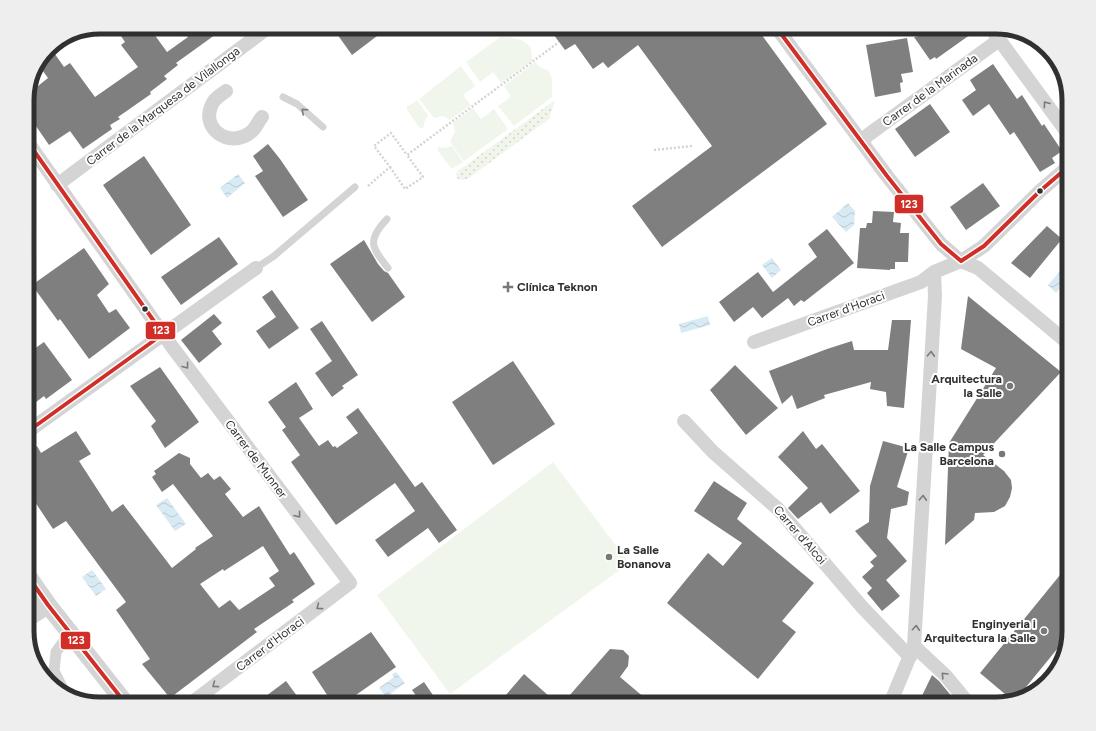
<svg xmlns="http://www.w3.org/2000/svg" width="1096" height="731" font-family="Figtree,sans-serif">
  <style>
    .grass { fill: #f1f6ec }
    .garden { fill: url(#garden-dots) }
    .water { fill: url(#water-waves) }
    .building { fill: #7f7f7f; fill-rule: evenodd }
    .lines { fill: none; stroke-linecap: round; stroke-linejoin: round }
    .path { stroke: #d4d4d4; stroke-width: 2.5; stroke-dasharray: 2 2; stroke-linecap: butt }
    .service { stroke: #d4d4d4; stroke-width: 7 }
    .pedestrian { stroke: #d4d4d4; stroke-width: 11 }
    .minor { stroke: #d4d4d4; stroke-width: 14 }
    .tertiary { stroke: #d4d4d4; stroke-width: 18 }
    .bus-1-casing { stroke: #fff; stroke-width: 7 }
    .bus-1 { stroke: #d02e26; stroke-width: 4 }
    .oneway { stroke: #7a7a7a }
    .bus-dot { fill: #303030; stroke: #fff; stroke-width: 1.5 }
    .poi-dot { fill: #787878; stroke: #fff; stroke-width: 1.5 }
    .labels { text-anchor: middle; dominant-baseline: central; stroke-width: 4; stroke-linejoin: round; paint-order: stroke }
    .street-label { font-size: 12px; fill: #303030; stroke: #fff }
    .poi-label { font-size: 12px; font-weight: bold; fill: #303030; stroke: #fff; text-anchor: end }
    .rim { fill: none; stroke: #303030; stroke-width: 5 }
    .line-badge { stroke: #fff; stroke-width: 1.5 }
    .badge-label { font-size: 11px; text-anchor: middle; font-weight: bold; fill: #fff }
  </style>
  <defs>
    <pattern id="garden-dots" width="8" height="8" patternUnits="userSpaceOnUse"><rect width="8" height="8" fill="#f1f6ec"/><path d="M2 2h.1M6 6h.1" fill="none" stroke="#cfd3cb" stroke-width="1.8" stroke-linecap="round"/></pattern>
    <pattern id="water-waves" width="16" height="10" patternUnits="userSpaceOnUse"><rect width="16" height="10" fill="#d8eaf4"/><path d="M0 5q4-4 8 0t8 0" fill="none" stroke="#bac9d2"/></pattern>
  </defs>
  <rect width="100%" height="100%" fill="#fff"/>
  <path class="grass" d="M502 37C510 37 525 39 530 47 532 50 531 56 533 60L501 83 493 72 480 82 466 62 499 38Z
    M535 62 541 68 548 70 552 79V97L514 126 498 106 511 97 504 86Z
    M461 66 475 86 463 95 471 105 450 120 443 116 434 118 419 99Z
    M417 100 428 115 424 123 423 129 419 127 407 110V107Z
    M473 108 481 119 494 109 508 129 464 161 450 142 455 132 453 123Z
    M452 146 463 162 452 169 438 151V147L446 148Z
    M553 462 629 563 450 694 377 595Z"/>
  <path class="garden" d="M555 100 549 119 469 178 464 180 458 179 456 175 458 171Z"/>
  <path class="water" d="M238 174 245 183 227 198 220 188Z
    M848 203 855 211 854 225 846 232 832 217Z
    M772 258 781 270 772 278 762 265Z
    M1063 268 1069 273V278L1056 293 1048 285Z
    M708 316 710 325 681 333 679 324Z
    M167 498 186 524 175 531 156 505Z
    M92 570 106 589 96 596 82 577Z
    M396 672 405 683 386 697 379 688 394 677 392 674Z"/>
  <path class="building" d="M128 27H149L167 52 188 37 181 27H226L176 63 178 65 164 76 167 79 150 92 151 94 118 117 120 119 110 125 112 129 83 149 70 131 49 145 27 113 28 94 48 78 40 67 49 48 50 47 64 67 70 63 95 97 138 67 121 45 125 42 119 33Z
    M332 27H389L352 55Z
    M548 27H756L827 124 662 247 632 206 712 146 638 45 608 68 603 62 593 69 575 44 565 50Z
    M913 27H981L936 59 935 57 930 60 914 37 919 36Z
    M907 38 913 72 901 74 903 82 900 83 901 92 875 97 866 45Z
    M993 64 1017 99 1022 95 1042 126 1044 124 1062 151 1052 158 1055 163 1040 172 1014 132 1010 135 989 104 973 116 962 100 976 90 970 80Z
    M930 104 950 132 915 157 895 129Z
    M268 144 280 159 308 200 283 217 255 176 263 171 253 156Z
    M144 156 191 225 151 255 103 185Z
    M983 183 1000 206 966 230 950 207Z
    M873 211 894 212 893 222 901 223 900 233H909L908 262H895V269H890V270L857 268 860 228H866L867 223H872Z
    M1047 226 1062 239 1030 278 1011 263Z
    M827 229 854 263 804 302 801 300 794 306 788 298 762 318 753 307 734 322 719 302 758 272 773 292 817 257 808 244Z
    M219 237 238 264 181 305 161 277Z
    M364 240 378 264 384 271 388 273 405 297 372 322 330 264Z
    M84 248 109 284 97 295 109 313 116 309 130 328 89 359 60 319 58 321 32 285Z
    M272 290 299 328 269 349 256 331 276 317 262 297Z
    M968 296 1061 372 983 455 1004 471 1011 480 1012 488 1010 497 1005 506 994 512 975 513 974 520 945 545 949 443 996 368 961 349Z
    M214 314 222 323 212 331 222 344 199 363 181 340Z
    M892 320H911L904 408 887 406 886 392 870 389 871 382 824 395 825 398 797 409 792 395 782 404 769 371 827 349 852 341 854 350H888Z
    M322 321 358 375 342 386 344 388 332 397 315 373 332 361 310 329Z
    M44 342 72 380 46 399 44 396 27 409V354Z
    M513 361 555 424 493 465 452 402Z
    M735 365 778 408 746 435 710 390Z
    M160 367 199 422 165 448 151 426 156 421 130 386Z
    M296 382 313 409 299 418 319 446 328 440 333 447 335 446 337 448 358 433 346 417 358 408 415 487 422 482 457 530 439 543 428 528 388 557 375 540 415 511 395 483 336 525 291 462 300 455 282 430 286 427 268 402Z
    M76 431 91 454 79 461 112 512 123 504 172 568 196 549 195 548 213 536 173 484 162 492 152 477 156 474 154 471 179 453 190 458V464L201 478 208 473 214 480 220 476 231 489 225 494 243 517 259 506 290 555 294 552 315 584 292 600 294 602 254 629 257 632 170 698 142 664 150 659 116 610 126 602 66 521 53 529 27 490V453L37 446 41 453ZM263 546 279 571 269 578 275 586 239 610 230 600 219 608 200 584 223 569 224 571Z
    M803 431 816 449 822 444 860 491 830 514 821 502 798 519 788 508 808 488 778 457Z
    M883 441 909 448 897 487 909 492 907 505 891 509 887 538 907 561 886 580 900 596 882 611 867 593 872 588 862 577 874 566 870 562 877 556 855 531 869 522 870 486Z
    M714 481 747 503 737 519 814 583 782 621 796 632 758 679 667 603 708 553 723 566 742 543 694 511Z
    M1069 564V631L1067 637 1017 698 1012 700 980 673Z
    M371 632 396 667 343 704H333L312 672Z
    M610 649 623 650 629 656 628 666 620 677 652 704H562Z
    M524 674 558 704H498Z
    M932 675 939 681 958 704H918Z
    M286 681 303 704H271L266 696Z
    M424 682 439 704H422L412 690Z"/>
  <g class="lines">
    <path class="path" d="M654 150 692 146
      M390 167 405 189 423 177 407 155 559 42
      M368 186 390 167 374 146 391 133 407 155"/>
    <path class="service" d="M283 97 297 104 323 127
      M387 219C367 240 371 247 388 268
      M256 268 274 256 355 187"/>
    <path class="pedestrian" d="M65 693 54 671 56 652 70 633"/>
    <path class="minor" d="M776 27 887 176 941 244 961 261 978 268 1069 344
      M990 27 1069 135
      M226 91C222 94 217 97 214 101 197 127 229 150 251 132 255 129 258 122 262 117
      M27 141 173 348 350 583 190 704
      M862 142 868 135 999 40
      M57 185 269 27
      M754 342 921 282 934 272 961 261 984 246 1040 191 1069 166
      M684 421 713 452 778 509 863 608 910 657
      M27 432 256 268
      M914 646 945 675 969 704
      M890 704 914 646 935 296 934 272"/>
    <path class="tertiary" d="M27 575 48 605 126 704
      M27 618 48 605"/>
    <defs>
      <path id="bus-1" d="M776 27 887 176 941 244 961 261 984 246 1040 191 1069 166
        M27 141 163 334 27 432
        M27 575 48 605 126 704"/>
    </defs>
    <use href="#bus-1" class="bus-1-casing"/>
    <use href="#bus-1" class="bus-1"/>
  </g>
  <defs><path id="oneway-chevron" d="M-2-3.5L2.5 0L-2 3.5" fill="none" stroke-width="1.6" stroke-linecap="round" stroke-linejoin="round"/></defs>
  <g class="oneway">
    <use href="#oneway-chevron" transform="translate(1046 104) rotate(-126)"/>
    <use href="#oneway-chevron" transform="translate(304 111) rotate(-138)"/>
    <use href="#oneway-chevron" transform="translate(931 354) rotate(-87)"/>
    <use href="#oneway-chevron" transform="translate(186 366) rotate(53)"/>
    <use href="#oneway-chevron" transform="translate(923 498) rotate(-87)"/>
    <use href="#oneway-chevron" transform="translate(298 515) rotate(53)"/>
    <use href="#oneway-chevron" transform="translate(319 607) rotate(143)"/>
    <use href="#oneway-chevron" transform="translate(916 628) rotate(-86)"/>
    <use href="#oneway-chevron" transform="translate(944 675) rotate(-134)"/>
    <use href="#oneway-chevron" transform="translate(215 685) rotate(143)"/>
  </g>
  <g class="bus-dot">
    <circle cx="1040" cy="191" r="3.5"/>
    <circle cx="145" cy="309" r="3.5"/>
  </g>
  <g class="poi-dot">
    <path d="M506 281h4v4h4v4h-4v4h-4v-4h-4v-4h4z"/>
    <circle cx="1010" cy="386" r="4"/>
    <circle cx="1002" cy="454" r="4"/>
    <circle cx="609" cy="557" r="4"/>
    <circle cx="1044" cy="631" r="4"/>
  </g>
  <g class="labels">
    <g class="street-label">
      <text transform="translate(930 90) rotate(-36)">Carrer de la Marinada</text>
      <text transform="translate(163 106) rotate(-37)">Carrer de la Marquesa de Vilallonga</text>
      <text transform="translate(846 309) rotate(-20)">Carrer d'Horaci</text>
      <text transform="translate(256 459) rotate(53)">Carrer de Munner</text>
      <text transform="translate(800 535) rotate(49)">Carrer d'Alcoi</text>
      <text transform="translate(270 644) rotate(-37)">Carrer d'Horaci</text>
    </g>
    <g class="poi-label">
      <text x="517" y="287" text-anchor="start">Clínica Teknon</text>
      <text x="1002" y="379">Arquitectura<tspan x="1002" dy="14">la Salle</tspan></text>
      <text x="994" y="447">La Salle Campus<tspan x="994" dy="14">Barcelona</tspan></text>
      <text x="617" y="550" text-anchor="start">La Salle<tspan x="617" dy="14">Bonanova</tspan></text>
      <text x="1036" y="624">Enginyeria i<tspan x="1036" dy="14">Arquitectura la Salle</tspan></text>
    </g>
  </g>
  <path d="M0 0H1096V731H0ZM100 34H996A66 66 0 0 1 1062 100V631A66 66 0 0 1 996 697H100A66 66 0 0 1 34 631V100A66 66 0 0 1 100 34Z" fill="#eee" fill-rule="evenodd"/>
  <path class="rim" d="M100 34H996A66 66 0 0 1 1062 100V631A66 66 0 0 1 996 697H100A66 66 0 0 1 34 631V100A66 66 0 0 1 100 34Z"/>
  <g class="line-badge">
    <rect x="894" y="194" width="30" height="20" rx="4" fill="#d02e26"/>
    <rect x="145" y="321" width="31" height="19" rx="4" fill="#d02e26"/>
    <rect x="60" y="631" width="31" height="19" rx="4" fill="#d02e26"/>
  </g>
  <g class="badge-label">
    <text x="909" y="208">123</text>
    <text x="161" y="334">123</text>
    <text x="76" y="644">123</text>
  </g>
</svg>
